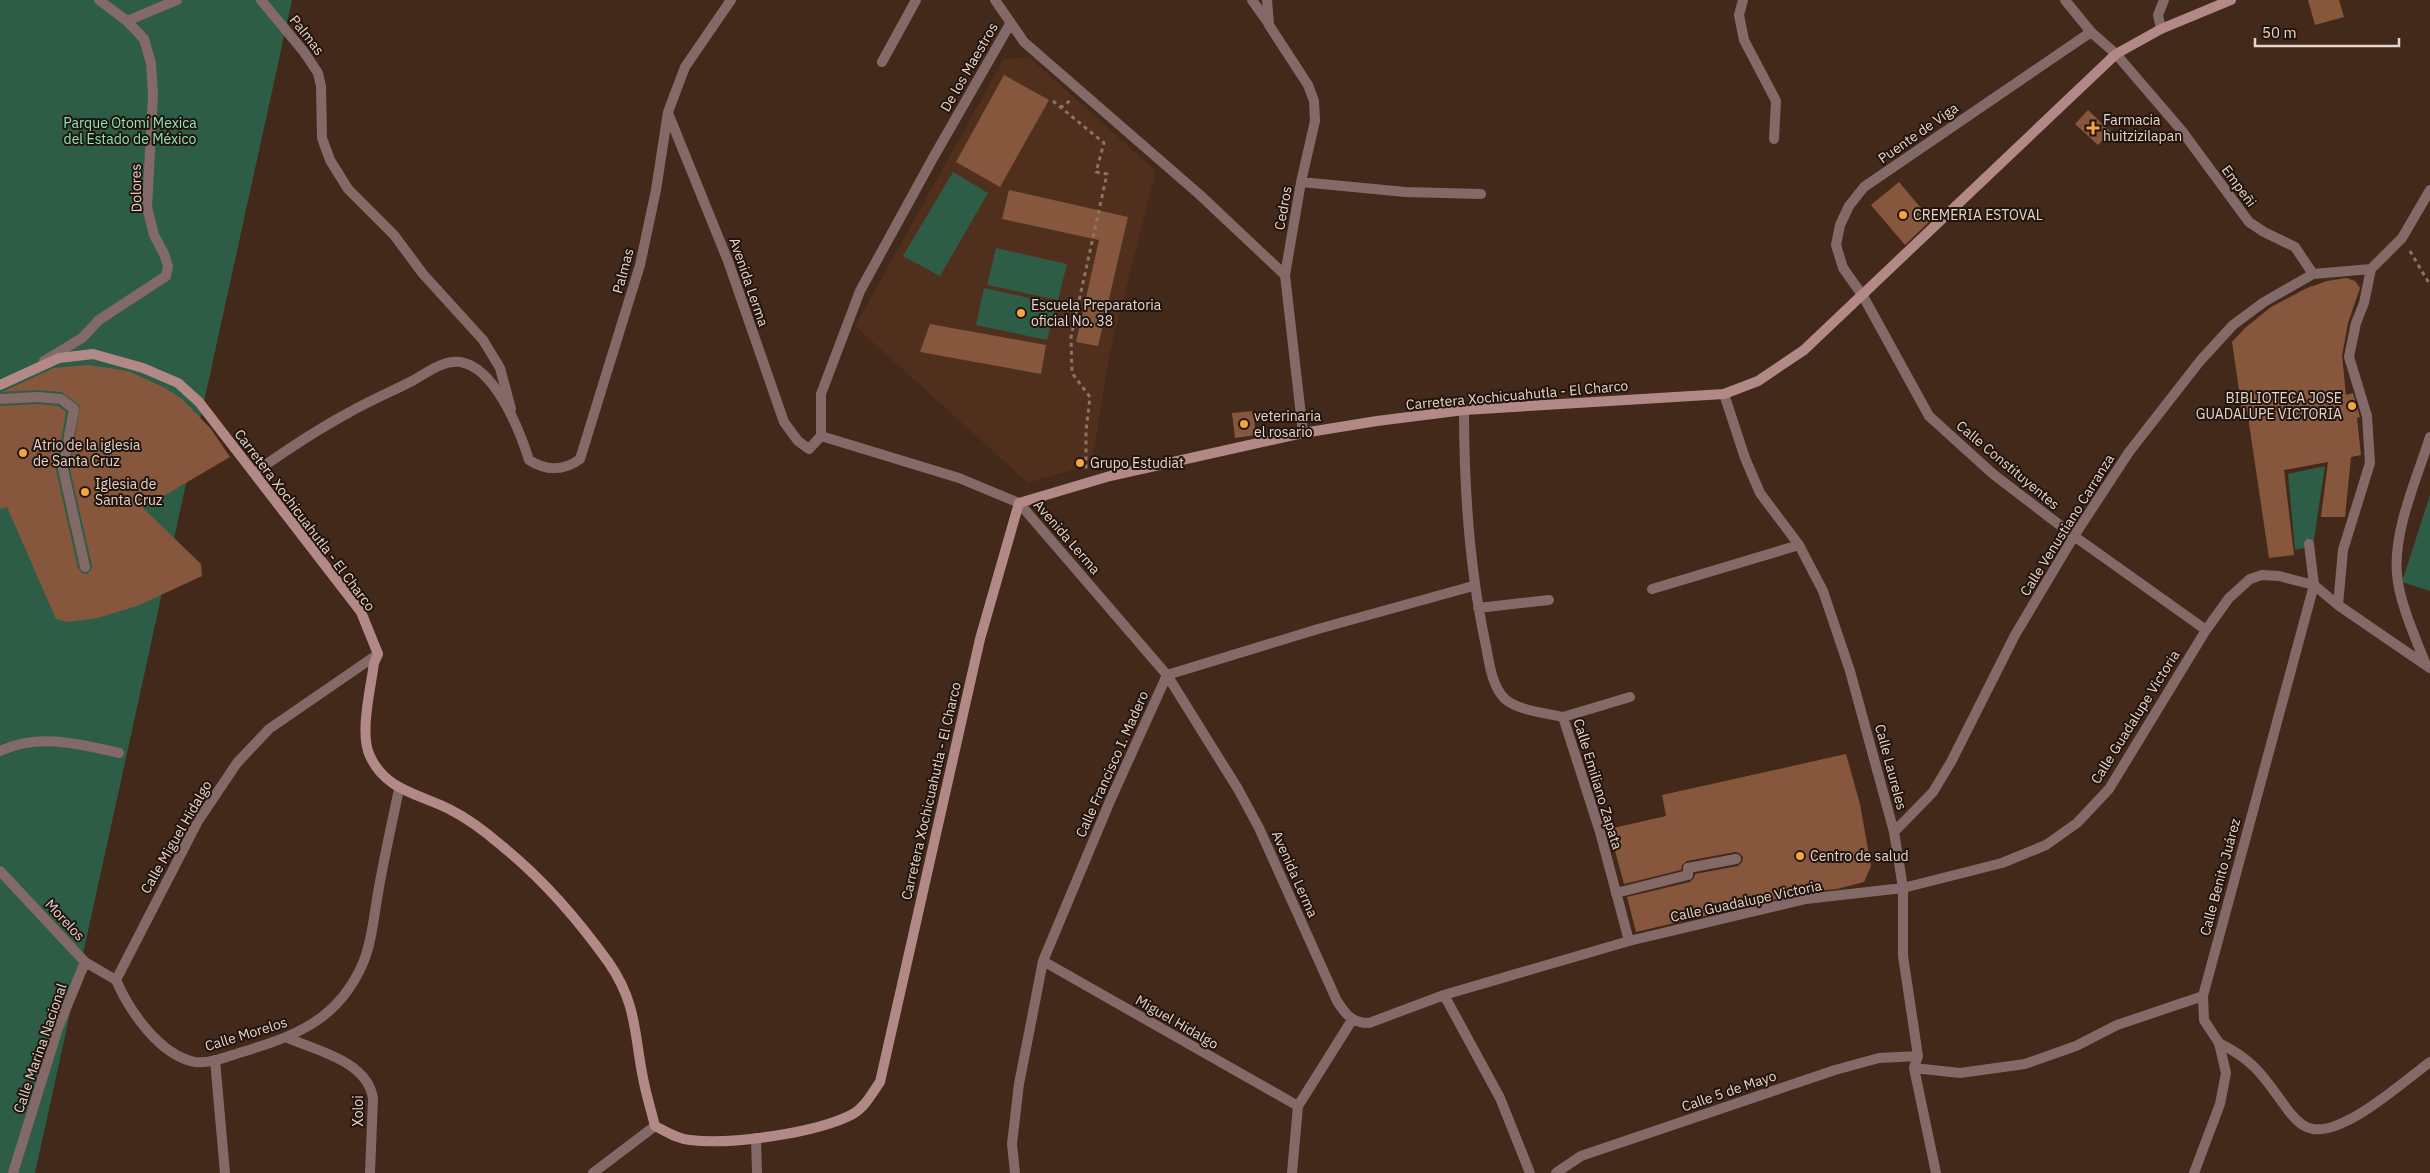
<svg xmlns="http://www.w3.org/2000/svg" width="2430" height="1173" font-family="'IBM Plex Sans',sans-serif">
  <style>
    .built { fill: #502f1d }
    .green { fill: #2e5d47 }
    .building { fill: #87573d }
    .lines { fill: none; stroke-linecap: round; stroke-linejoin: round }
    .path { stroke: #8a7468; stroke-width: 3; stroke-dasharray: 4 4; stroke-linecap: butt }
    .service { stroke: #836968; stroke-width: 10 }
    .minor { stroke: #836968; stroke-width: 10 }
    .secondary { stroke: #b28987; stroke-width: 10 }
    .poi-dot { fill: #f4a443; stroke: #21150e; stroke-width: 2 }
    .labels { text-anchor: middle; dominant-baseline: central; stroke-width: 4; stroke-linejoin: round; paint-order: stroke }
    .street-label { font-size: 14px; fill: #e6d5cc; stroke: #21150e }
    .poi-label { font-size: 14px; fill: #e6d5cc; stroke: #21150e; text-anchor: start }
    .park-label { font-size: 14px; fill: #8be3b9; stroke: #21150e }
  </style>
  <rect width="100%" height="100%" fill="#43291a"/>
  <path class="built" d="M1029 57 1156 171 1109 356 1092 464 1028 483 855 326 1004 59Z"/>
  <path class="green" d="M0 0H292L35 1173H0Z
    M953 172 988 193 940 276 903 256Z
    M996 248 1067 264 1058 300 987 285Z
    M984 288 1056 304 1047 340 976 325Z
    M2325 466 2313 546 2295 550 2288 474Z
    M2430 495V591L2402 582Z"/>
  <path class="building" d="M2308 0H2339L2344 17 2315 25Z
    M1004 75 1049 100 1000 187 956 162Z
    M2088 110 2111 132 2098 145 2075 124Z
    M1899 182 1931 220 1905 245 1871 205Z
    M1009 190 1128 217 1098 346 1076 342 1099 240 1002 219Z
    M2346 278 2355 281 2360 288 2348 323 2342 356 2346 395 2353 393 2360 417 2357 418 2361 455 2351 457 2345 517H2321L2328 462 2284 470 2294 555 2269 558 2247 410H2242L2232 342 2245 328 2271 307 2307 288 2327 281Z
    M930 324 1046 345 1041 374 920 352Z
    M88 365 128 371 165 388 182 399 211 429 230 457 143 508 201 564 202 576 137 606 97 618 68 622 56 619 7 507 0 509V406L37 404 58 406 66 412 56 470 78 568 82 573 87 574 91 570 92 566 70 469 80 406 62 392 37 390 2 392 54 368Z
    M1253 411 1256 435 1235 438 1232 413Z
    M1846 754 1860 804 1871 866 1864 882 1837 889 1805 892 1636 932 1627 897 1690 882 1694 878 1695 874 1738 866 1742 862 1743 857 1739 853 1735 852 1687 861 1682 865 1681 870 1624 884 1609 829 1666 816 1662 795Z"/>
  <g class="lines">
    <path class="path" d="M1053 101 1104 143 1096 172 1107 174 1071 337 1072 373 1090 397 1086 431V469
      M1060 108 1071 100
      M2410 251 2430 285"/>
    <path class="service" d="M1743 0 1739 15 1744 40 1776 101 1774 139
      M0 399 37 397 61 399 74 409 63 469 85 567
      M2309 544 2314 585
      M1616 893 1688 875V868L1736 859"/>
    <path class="minor" d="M261 0 304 52 318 73 321 86 322 138 330 160 348 189 394 235 423 274 483 340 500 368 511 409
      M995 0 1024 42 1200 195 1285 275
      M1252 0 1269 24
      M1267 0 1269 25 1308 85 1314 101 1315 121 1301 182 1285 275 1303 433
      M2065 0 2091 32 2116 54 2182 131 2249 222 2264 232 2295 247 2313 274 2371 269
      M127 21 177 0
      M2161 29 2158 15 2164 0
      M2091 32 1864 187 1849 206 1840 225 1836 245 1843 268 1863 296 1929 416 1993 474 2074 536 2206 630
      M882 62 916 0
      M668 113 728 261 784 422 798 441 809 449 821 436
      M1301 182 1405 192 1481 194
      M44 361 82 338 99 320 166 276 168 266 164 254 154 235 147 207 153 95 151 63 144 39 127 21 99 0
      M1724 394 1745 458 1760 493 1799 545 1823 591 1850 671 1894 832 1903 888V956L1918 1056 1914 1068 1936 1173
      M1464 410C1464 490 1469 568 1486 646 1489 662 1492 687 1505 699 1519 711 1546 713 1563 717L1600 832 1629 941
      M821 436 959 478 1019 503 1167 675 1238 789 1259 828 1337 1001C1346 1015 1352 1023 1369 1023L1444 995 1629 941 1806 899 1903 888 2002 863 2046 845 2077 823 2109 789 2206 630 2229 598 2250 579 2262 575 2279 576 2314 585 2338 605 2430 668
      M821 436V394L860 291 933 158 1010 24
      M254 473C285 451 316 430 350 412 371 400 393 391 414 380 428 372 443 360 460 362 495 367 520 431 529 460 546 471 564 471 580 459L640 265 656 190 668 112 685 67 731 0
      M1652 589 1799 545
      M2338 605 2343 550 2370 463 2367 416 2349 357 2356 323 2364 303 2371 269 2402 238 2430 190
      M1478 608 1549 600
      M2426 665C2416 639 2399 602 2397 574 2393 531 2417 478 2430 437
      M1563 717 1630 697
      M0 751C39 733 79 744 119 753
      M1894 832 1933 792 1951 762 2015 635 2074 536 2129 452 2200 361 2233 325 2264 302 2313 274
      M0 871 85 962 116 980
      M1043 961 1298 1106
      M116 980C129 1010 159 1055 195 1062 209 1064 226 1057 239 1053 295 1036 338 1021 363 963 372 942 374 915 378 893 384 858 392 823 399 789
      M116 980 198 821 237 763 269 729 378 654
      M1444 995 1500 1098 1530 1173
      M288 1038C317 1051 367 1061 373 1098L370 1173
      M2219 1043C2259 1063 2265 1080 2291 1114 2296 1120 2304 1128 2313 1129 2346 1134 2404 1081 2430 1062
      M215 1060 225 1173
      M1914 1068 1960 1073 2025 1064 2076 1046 2117 1025 2203 996
      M756 1138 757 1173
      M13 1173 58 1028 85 962
      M593 1173 655 1126
      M1015 1173 1012 1144 1019 1084 1043 961 1110 801 1167 675 1318 629 1473 586
      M1292 1173 1298 1106 1352 1020
      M1556 1173 1581 1156 1835 1070 1879 1058 1918 1056
      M2194 1173 2220 1104 2226 1073 2219 1043 2204 1020 2203 996 2314 585"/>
    <path class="secondary" d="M0 385 59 358 93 354 143 368 178 383 199 402 361 612 378 654 374 663C371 687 359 734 370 756 385 790 419 794 449 809 467 818 487 833 502 846 543 879 579 921 609 963 637 1004 634 1033 643 1078 646 1094 651 1110 655 1126 667 1132 677 1139 690 1140 731 1145 817 1133 853 1114 865 1107 872 1093 880 1082L980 639 1019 503 1110 476 1303 433 1377 421 1464 410 1724 394 1758 381 1804 350 2116 54 2161 29 2231 0"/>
  </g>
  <g class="poi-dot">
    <path d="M2090.5 120.5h5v5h5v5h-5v5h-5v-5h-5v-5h5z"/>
    <circle cx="1903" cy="215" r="5"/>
    <circle cx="1021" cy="313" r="5"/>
    <circle cx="2352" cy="406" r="5"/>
    <circle cx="1244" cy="424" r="5"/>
    <circle cx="23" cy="453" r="5"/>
    <circle cx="1080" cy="463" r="5"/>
    <circle cx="85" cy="492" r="5"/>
    <circle cx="1800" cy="856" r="5"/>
  </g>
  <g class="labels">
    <g class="street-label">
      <text transform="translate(307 35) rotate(52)">Palmas</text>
      <text transform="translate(969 67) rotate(-60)">De los Maestros</text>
      <text transform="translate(1918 133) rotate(-35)">Puente de Viga</text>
      <text transform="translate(2239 186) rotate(54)">Empeñi</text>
      <text transform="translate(136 188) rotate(-91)">Dolores</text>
      <text transform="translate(1283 208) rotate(-80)">Cedros</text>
      <text transform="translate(623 271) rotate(-75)">Palmas</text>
      <text transform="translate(749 282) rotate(71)">Avenida Lerma</text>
      <text transform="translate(1517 395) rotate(-5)">Carretera Xochicuahutla - El Charco</text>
      <text transform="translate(2008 465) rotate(40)">Calle Constituyentes</text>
      <text transform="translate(305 520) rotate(53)">Carretera Xochicuahutla - El Charco</text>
      <text transform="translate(2067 525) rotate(-58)">Calle Venustiano Carranza</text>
      <text transform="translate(1067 537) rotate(49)">Avenida Lerma</text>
      <text transform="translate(2135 717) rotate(-58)">Calle Guadalupe Victoria</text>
      <text transform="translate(1112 764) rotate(-66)">Calle Francisco I. Madero</text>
      <text transform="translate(1891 767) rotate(75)">Calle Laureles</text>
      <text transform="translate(1598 784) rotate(73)">Calle Emiliano Zapata</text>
      <text transform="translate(931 791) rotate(-77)">Carretera Xochicuahutla - El Charco</text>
      <text transform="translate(176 837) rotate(-60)">Calle Miguel Hidalgo</text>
      <text transform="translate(1295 874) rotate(66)">Avenida Lerma</text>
      <text transform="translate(2220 877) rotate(-75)">Calle Benito Juárez</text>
      <text transform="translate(1746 901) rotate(-12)">Calle Guadalupe Victoria</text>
      <text transform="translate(65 920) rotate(47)">Morelos</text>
      <text transform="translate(1177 1022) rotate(30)">Miguel Hidalgo</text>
      <text transform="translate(246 1034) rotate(-17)">Calle Morelos</text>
      <text transform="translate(40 1048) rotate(-71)">Calle Marina Nacional</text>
      <text transform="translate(1729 1091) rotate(-19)">Calle 5 de Mayo</text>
      <text transform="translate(358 1111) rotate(-90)">Xoloi</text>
    </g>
    <g class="poi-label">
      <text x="2103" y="120">Farmacia<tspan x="2103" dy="16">huitzizilapan</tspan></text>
      <text x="1913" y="215">CREMERIA ESTOVAL</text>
      <text x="1031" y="305">Escuela Preparatoria<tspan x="1031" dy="16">oficial No. 38</tspan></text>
      <text x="2342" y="398" text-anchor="end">BIBLIOTECA JOSE<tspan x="2342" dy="16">GUADALUPE VICTORIA</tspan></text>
      <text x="1254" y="416">veterinaria<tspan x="1254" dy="16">el rosario</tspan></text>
      <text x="33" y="445">Atrio de la iglesia<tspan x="33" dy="16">de Santa Cruz</tspan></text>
      <text x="1090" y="463">Grupo Estudiat</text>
      <text x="95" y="484">Iglesia de<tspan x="95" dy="16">Santa Cruz</tspan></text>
      <text x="1810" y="856">Centro de salud</text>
    </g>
    <g class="park-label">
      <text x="130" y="123">Parque Otomí Mexica<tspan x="130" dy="16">del Estado de México</tspan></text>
    </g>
  </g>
  <path d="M2255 38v8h144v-8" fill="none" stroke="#e6d5cc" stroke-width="2.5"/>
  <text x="2262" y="38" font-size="15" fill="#e6d5cc" stroke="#21150e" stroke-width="4" paint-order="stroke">50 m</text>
</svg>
